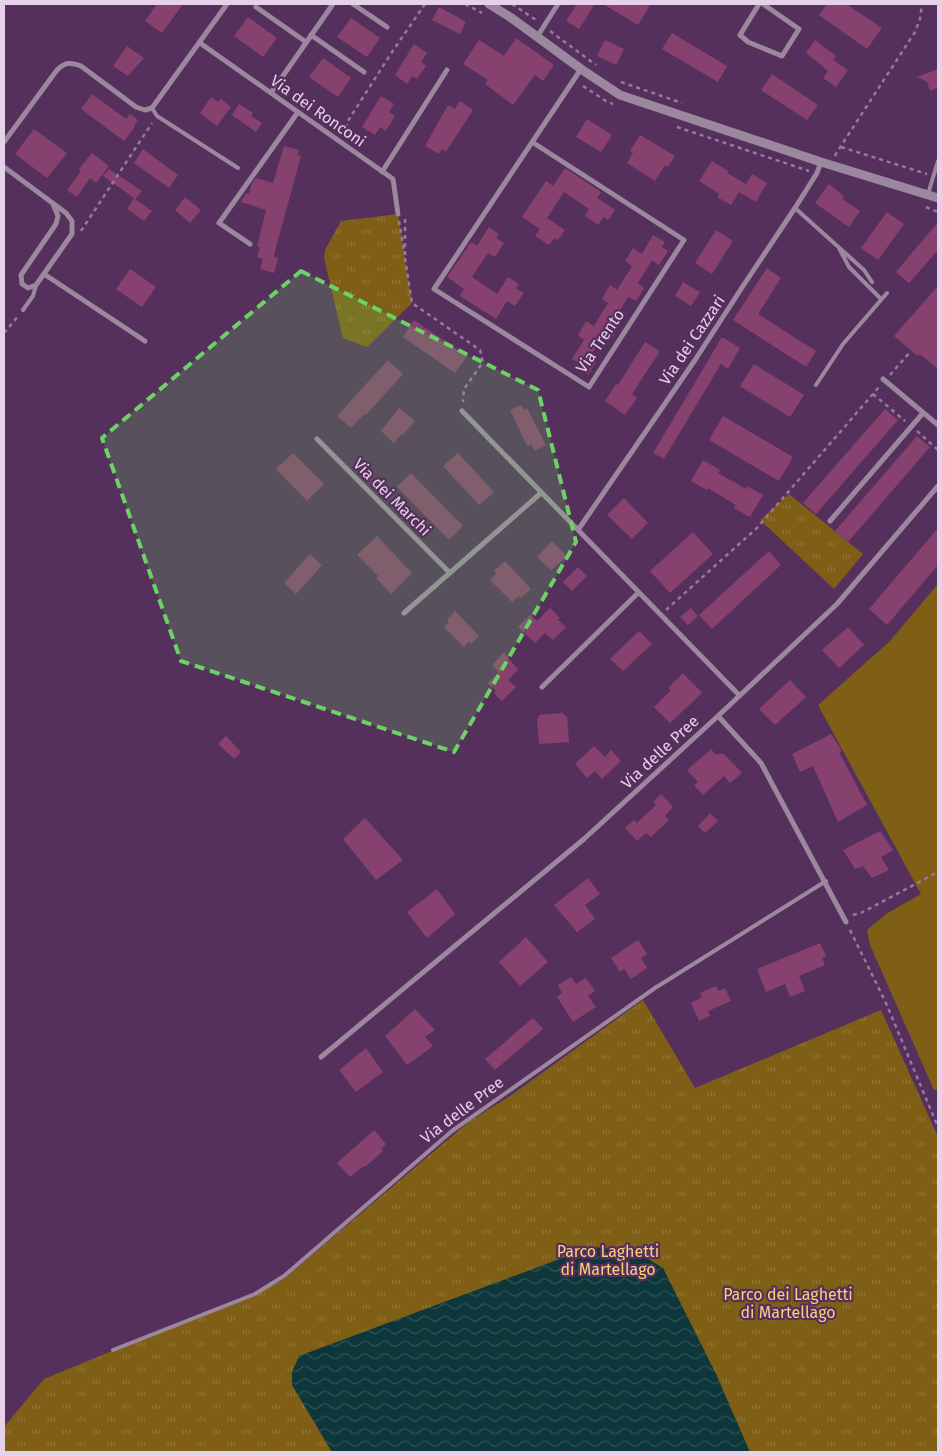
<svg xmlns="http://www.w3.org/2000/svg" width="942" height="1456" font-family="'Fira Sans',sans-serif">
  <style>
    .grass { fill: #7f5e16 }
    .park { fill: url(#park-tufts) }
    .water { fill: url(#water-waves) }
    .building { fill: #87416e }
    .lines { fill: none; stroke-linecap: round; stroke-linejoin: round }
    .path { stroke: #98789c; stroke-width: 2.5; stroke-dasharray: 4 4; stroke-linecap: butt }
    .service { stroke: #9b889e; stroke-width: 4 }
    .minor { stroke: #9b889e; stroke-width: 5 }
    .tertiary { stroke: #9b889e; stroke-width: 9 }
    .marked { fill: #6bd363; fill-opacity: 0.2; stroke: #6bd363; stroke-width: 4; stroke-dasharray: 10 6; stroke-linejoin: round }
    .labels { text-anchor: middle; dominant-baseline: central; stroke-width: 4.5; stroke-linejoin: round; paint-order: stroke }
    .street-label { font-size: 16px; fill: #e7d0ea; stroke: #56305c }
    .park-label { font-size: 16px; fill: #fbcf7b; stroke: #56305c }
  </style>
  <defs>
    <pattern id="park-tufts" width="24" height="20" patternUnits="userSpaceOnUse" patternTransform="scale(1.25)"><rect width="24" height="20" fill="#7f5e16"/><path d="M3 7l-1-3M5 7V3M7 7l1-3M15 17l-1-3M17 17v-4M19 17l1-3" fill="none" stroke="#917438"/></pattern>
    <pattern id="water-waves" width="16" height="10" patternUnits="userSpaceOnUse" patternTransform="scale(1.25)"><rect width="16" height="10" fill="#0d373a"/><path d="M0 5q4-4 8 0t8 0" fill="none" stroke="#305357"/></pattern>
  </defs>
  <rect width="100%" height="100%" fill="#56305c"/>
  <path class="grass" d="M938 584V1089L934 1090 870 945 867 930 886 914 921 894 818 705 889 642Z"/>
  <path class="park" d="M398 214 412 303 367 347 343 338 324 258 325 250 341 221Z
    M789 494 863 554 834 589 760 520Z
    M643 1000 695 1088 881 1010 938 1137V1452H4V1427L44 1379 280 1282 470 1121 513 1094Z"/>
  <path class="water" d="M592 1247 635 1251 663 1268 716 1374 750 1452H332L292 1385V1372L299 1356Z"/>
  <path class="building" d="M157 4H183L162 33 145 21Z
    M577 4H595L579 29 566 21Z
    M603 4H651L638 25Z
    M827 4H846L882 28 867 49 819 15Z
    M439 7 466 22 460 34 432 20Z
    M248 17 277 38 263 57 234 36Z
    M351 18 380 38 367 57 337 37Z
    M672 33 727 66 718 82 662 49Z
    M516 38 554 65 543 81 535 75 513 105 485 84 488 80 463 64 479 40 504 56Z
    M605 40 624 49 616 65 597 56Z
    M815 40 836 56 833 60 848 70 836 87 823 78 828 71 806 53Z
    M414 44 427 53 421 62 426 66 417 79 412 76 407 84 395 75Z
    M127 46 144 58 128 76 113 66Z
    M323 58 351 78 338 97 309 77Z
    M938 69V87L930 91 927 82 917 77Z
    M772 74 818 105 807 120 761 90Z
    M92 94 126 119 130 114 138 120 134 126 135 127 124 141 81 109Z
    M381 96 394 104 389 112 395 116 386 131 380 127 375 135 362 127Z
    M211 97 218 102 221 99 231 107 217 126 200 113Z
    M460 101 473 110 446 152 442 149 439 154 425 146 448 105 455 109Z
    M239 104 253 113 251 116 262 123 256 132 232 115Z
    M587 119 612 135 601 152 576 137Z
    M34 129 67 153 47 178 15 154Z
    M640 135 675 156 668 167 665 165 655 181 627 163 633 153 630 151Z
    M284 146 299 150 297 155 301 156 275 251 274 257 278 258 274 273 260 269 263 259 257 257 260 247H257L266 210 241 202 246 193 249 194 251 185 256 178 273 183Z
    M143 149 178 175 169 188 134 163Z
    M92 153 109 166 96 183 90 178 77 197 67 190 81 171 79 169Z
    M712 161 728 171 727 173 746 184 752 174 767 183 756 202 739 192 731 205 717 197 719 194 699 181Z
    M565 168 601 192 597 198 615 210 608 220 604 217 598 225 585 216 589 209 564 192 547 218 565 230 558 240 555 238 549 245 535 236 540 229 522 217 546 181 553 186Z
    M109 169 142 191 135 199 152 211 144 221 127 209 134 198 103 176Z
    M829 184 844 196 842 199 860 211 849 227 815 203Z
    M185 197 201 210 190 223 175 210Z
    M887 212 904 224 878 260 861 248Z
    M938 222V250L909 283 896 272Z
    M489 227 499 234 496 238 504 243 495 257 488 253 472 277 497 294 508 277 519 284 516 288 524 293 515 306 507 301 496 319 460 296 464 289 447 277 471 242 477 246Z
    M716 230 733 241 712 274 695 263Z
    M653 235 665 242 662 247 668 251 659 265 652 260 638 283 644 288 636 301 628 297 614 320 620 324 612 338 604 334 590 357 596 362 588 375 576 367 579 363 572 359 584 340 578 335 586 321 594 326 608 303 602 299 610 285 617 290 632 266 625 261 633 248 642 254Z
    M767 268 781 278 758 314 816 351 806 367 733 320Z
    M130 269 156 287 142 307 116 289Z
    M683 282 700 292 691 306 675 296Z
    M938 286V369L920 354 918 356 913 352 894 336Z
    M414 320 467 356 455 373 403 337Z
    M722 337 740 348 728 369 721 364 664 459 653 453Z
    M645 342 660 351 632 394 637 398 625 415 605 401 616 384 618 385Z
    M388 360 403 374 366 415 364 414 351 428 337 416Z
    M754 364 804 395 790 417 740 386Z
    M521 405 524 410 527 408 546 445 535 451 531 444 527 446 510 410Z
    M399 408 415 421 403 435 401 434 394 443 381 431Z
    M885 409 898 420 816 514 803 503Z
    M723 416 793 457 779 481 709 440Z
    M917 436 930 447 848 542 835 531Z
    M293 453 324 484 307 501 276 469Z
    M458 453 494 492 479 505 443 466Z
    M703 460 720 470 718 473 746 489 747 486 763 495 750 517 734 508 736 505 708 488 707 490 691 481Z
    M411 473 463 526 449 540 397 487Z
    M624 498 648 523 632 539 607 515Z
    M938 528V565L887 625 869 609Z
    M693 532 713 554 670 593 650 571Z
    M377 536 412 573 391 594 376 578 378 576 357 555Z
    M552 541 567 556 551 570 537 557Z
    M769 551 781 565 712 629 699 615Z
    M310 554 322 565 296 594 284 583Z
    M505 561 531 589 521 598 519 596 512 602 490 580 496 574 494 571Z
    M578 567 587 576 572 591 563 582Z
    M550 608 560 618 558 620 566 627 553 640 545 633 535 643 518 627 530 615 537 621Z
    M691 608 698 616 688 625 680 617Z
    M455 611 479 636 471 644 469 641 464 647 444 627 449 622 447 620Z
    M848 627 864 645 839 668 822 650Z
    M639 631 652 644 623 671 610 659Z
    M504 652 518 670 508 680 516 687 502 701 494 693 496 691 488 683 499 672 492 665Z
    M683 673 702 693 670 723 654 707 671 690 668 688Z
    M790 680 806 697 775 725 759 709Z
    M562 713 567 717 569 742 539 744 537 719 540 715Z
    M831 734 842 751 839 752 867 805 838 822 813 766 800 772 792 754Z
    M226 736 241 752 234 759 218 744Z
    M594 746 605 757 611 750 621 761 602 779 595 771 587 778 575 764Z
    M711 749 715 754H724L742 773 730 783 724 776 703 795 694 785 698 782 687 770Z
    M661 794 673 807 665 816 669 820 651 837 646 833 637 841 625 828 634 820 637 823 656 805 653 802Z
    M710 813 718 821 705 833 698 826Z
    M365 818 403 860 376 880 343 839Z
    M880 831 893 850 881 857 889 870 872 878 863 866 855 869 843 850Z
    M588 878 600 894 585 905 595 919 577 932 554 905Z
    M437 889 455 914 427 938 407 912Z
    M526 937 548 962 520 986 499 962Z
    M638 940 647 954 641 958 647 968 631 979 624 969 620 972 611 958Z
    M820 943 826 956 822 958 825 965 799 976 805 991 790 997 785 984 766 992 757 969Z
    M571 977 576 984 586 978 595 991 588 996 596 1007 573 1022 557 997 562 993 558 985Z
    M716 986 719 991 725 988 731 1001 708 1011 710 1016 699 1021 691 1003 702 997 700 993Z
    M415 1009 435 1030 425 1037 433 1046 407 1065 385 1036Z
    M533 1018 543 1029 495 1070 485 1059Z
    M366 1048 383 1072 356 1092 339 1070Z
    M374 1130 386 1144 381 1149 383 1151 365 1167 364 1166 350 1177 337 1163Z"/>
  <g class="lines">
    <path class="path" d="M465 4 482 13
      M512 4 536 20
      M550 31 596 65
      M621 82 682 103
      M583 86 606 101 613 104
      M677 127 809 171
      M348 136 346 124 390 55 425 4
      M841 147 927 174
      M835 156 837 152 915 32 920 19 922 4
      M926 207 938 212
      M405 219V258
      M399 221 404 250
      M81 231 152 123
      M405 258 412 303 480 350 483 362 464 389 463 402
      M4 333 19 315
      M890 375 910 352
      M873 394 905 421
      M917 431 938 450
      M668 610 667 609 757 528 879 387
      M853 915 861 913 938 872
      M850 930 886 1003 938 1127"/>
    <path class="service" d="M152 108 157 116 238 168
      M928 194 938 161
      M795 208 864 270 872 282
      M839 248 849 267 881 299
      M23 310 33 296 36 285
      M816 385 843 344 887 293
      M113 1350 255 1294 284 1276 452 1131 655 988 826 881"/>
    <path class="minor" d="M353 4 387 27
      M759 4 740 35 748 42 782 56 799 29 763 4
      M256 7 306 42
      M311 35 364 72
      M537 37 558 4
      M200 43 393 179 398 214
      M271 93 333 4
      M4 142 57 70C65 62 71 62 81 66L136 107 145 110 152 108 227 4
      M532 142 684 240 589 387 434 289 581 69
      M4 167 66 213 72 221V234L36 285 28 288 22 284 21 275 56 224 58 216 53 204
      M382 172 447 70
      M250 244 219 223 298 112
      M44 274 145 341
      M883 379 938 425
      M462 411 739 695
      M317 439 450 573
      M830 521 923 413
      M578 530 695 360 743 286 795 208 817 173 821 162
      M404 613 541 493
      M542 687 638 593
      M718 716 761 763 846 922
      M321 1057 584 839 718 716 837 604 938 486"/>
    <path class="tertiary" d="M489 4 510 17 581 69 620 95 821 162 938 198"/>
  </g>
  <path class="marked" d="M301 271 538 390 576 542 454 752 181 661 102 438Z"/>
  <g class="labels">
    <g class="street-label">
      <text transform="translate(318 111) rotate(35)">Via dei Ronconi</text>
      <text transform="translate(692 340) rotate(-56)">Via dei Cazzari</text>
      <text transform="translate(600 341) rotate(-56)">Via Trento</text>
      <text transform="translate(392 497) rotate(45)">Via dei Marchi</text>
      <text transform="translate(660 752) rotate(-43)">Via delle Pree</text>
      <text transform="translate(462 1110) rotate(-37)">Via delle Pree</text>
    </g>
    <g class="park-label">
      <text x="608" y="1251">Parco Laghetti<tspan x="608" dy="18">di Martellago</tspan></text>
      <text x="788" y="1294">Parco dei Laghetti<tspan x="788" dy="18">di Martellago</tspan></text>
    </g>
  </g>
  <rect width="942" height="1456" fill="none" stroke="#e7d0ea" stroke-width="10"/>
</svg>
